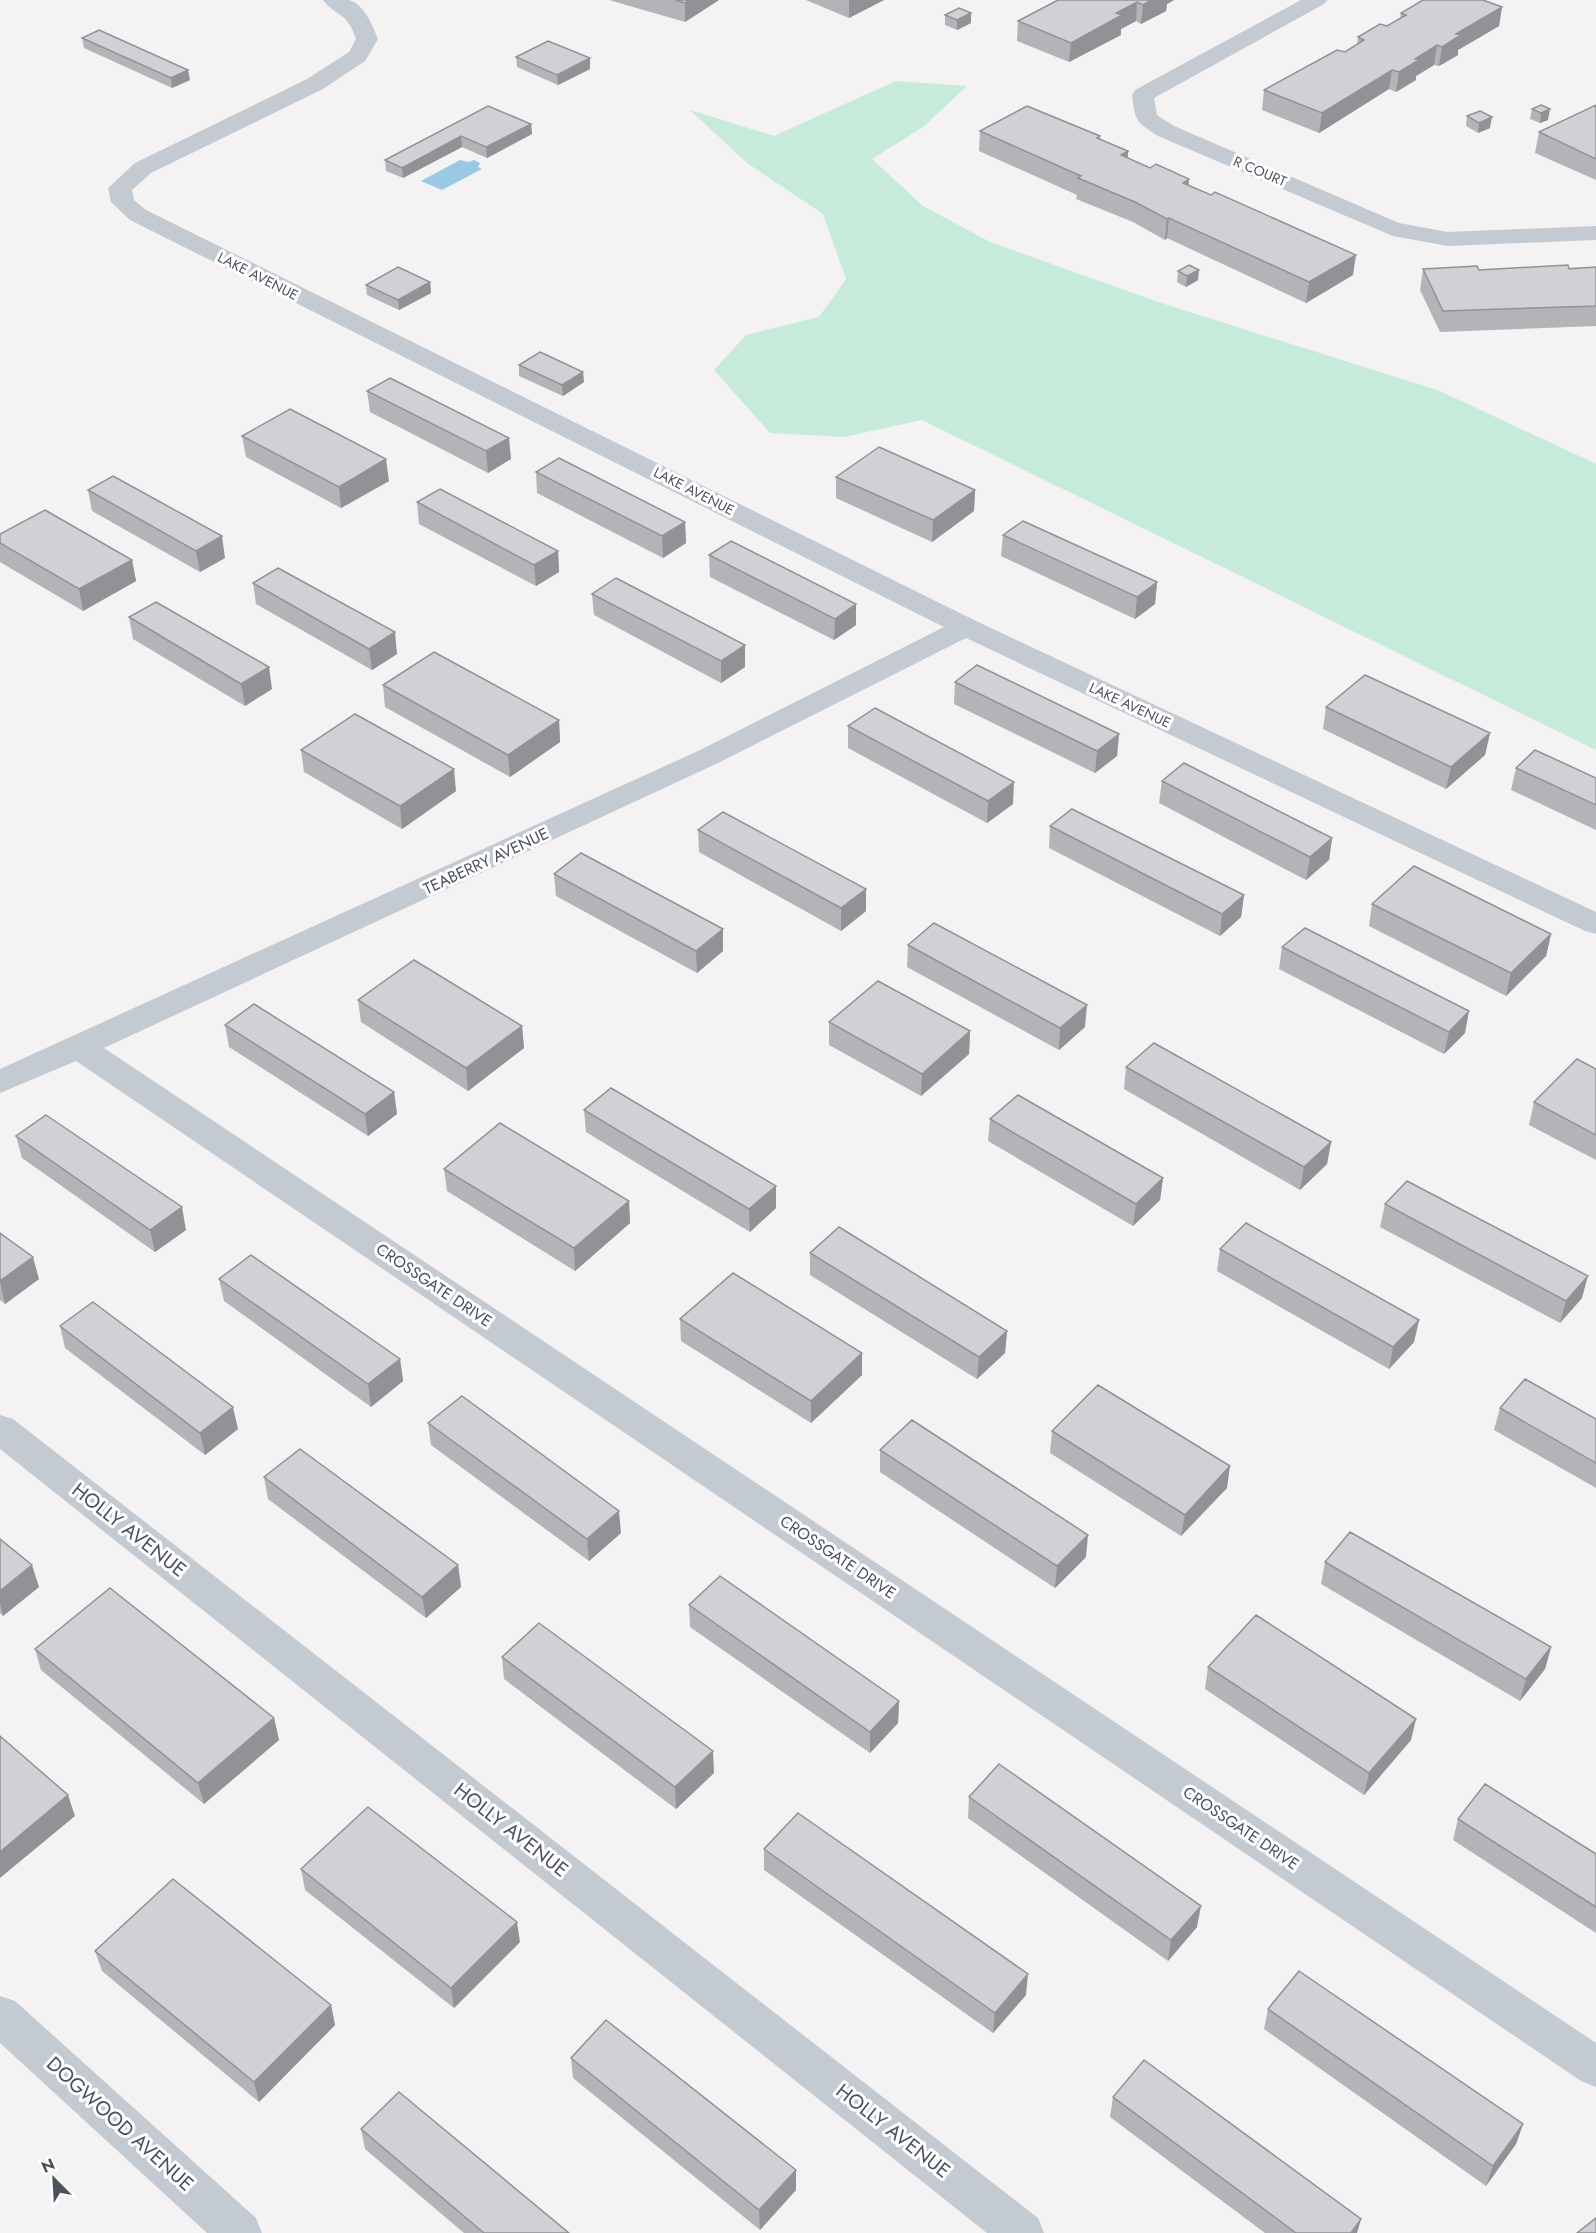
<svg xmlns="http://www.w3.org/2000/svg" width="1596" height="2233" font-family="Jost,sans-serif">
  <style>
    .green { fill: #c6ebda }
    .water { fill: #99c9e3 }
    .lines { fill: none; stroke-linecap: round; stroke-linejoin: round }
    .minor { fill: #c4cad2; fill-rule: evenodd }
    .wall { fill: #b3b4b8 }
    .shaded-wall { fill: #929296 }
    .building { fill: #d0d1d6; stroke: #929296; stroke-width: 1.5 }
    .labels { text-anchor: middle; dominant-baseline: central; stroke-width: 6; stroke-linejoin: round; paint-order: stroke }
    .far-street-label { font-size: 14px; fill: #4c525d; stroke: #fff }
    .street-label { font-size: 16px; fill: #4c525d; stroke: #fff }
    .near-street-label { font-size: 20px; fill: #4c525d; stroke: #fff }
  </style>
  <rect width="100%" height="100%" fill="#f4f2f2"/>
  <path class="green" d="M896 81 967 86 923 127 872 159 923 206 990 242 1158 302 1440 391 1596 464V750L922 420 844 437 770 433 714 370 746 335 819 317 846 279 823 214 747 163 690 110 774 136Z"/>
  <path class="water" d="M460 160 469 162 474 160 480 163 478 167 482 169 442 190 421 181Z"/>
  <g class="lines">
    <path class="minor" d="M323 0C331 0 341 0 349 0 364 4 373 26 378 39L365 61 323 89 151 173 132 190 134 200 146 210 976 621 1596 912V934L1585 931 966 638 718 763 104 1048 1596 2043V2087L1581 2081 76 1061 0 1093V1069L698 751 944 627 130 220 111 202 108 188 135 163 307 79 349 52 356 39C347 11 336 17 323 0Z
      M1301 0H1328L1324 4 1154 98 1157 115 1174 126 1399 223 1448 232 1596 226V240L1448 246 1393 236 1158 136C1136 122 1135 121 1132 95L1135 90Z
      M0 1415 13 1419 1038 2218 1044 2233H987L0 1449Z
      M0 1996 15 2001 256 2218 262 2233H207L0 2043Z"/>
  </g>
  <path class="wall" d="M609 0H719L685 22Z
    M806 0H884L849 18Z
    M1058 0H1174L1167 4 1166 11 1141 24 1136 21 1121 29V35L1069 62 1017 41 1018 21Z
    M1502 7 1499 26 1458 50V55L1439 66 1434 65 1416 76V80L1396 92 1389 89 1319 133 1262 110 1264 90 1345 52 1357 45 1358 37 1387 26 1400 19 1401 13Z
    M971 13V23L957 30 945 25V15Z
    M82 38 190 80 172 88 84 48Z
    M516 57 590 58V69L558 85 517 67Z
    M1541 105 1548 120 1540 123 1530 119 1532 109Z
    M1596 105V180L1535 153 1539 132Z
    M488 106 531 124 532 134 487 158 462 147 403 178 386 171 385 160Z
    M1467 116 1490 128 1478 133 1466 126Z
    M980 131 1100 136V139L1128 151V158L1150 168 1189 179 1188 185 1353 275 1306 303 1167 238 1165 240 1133 222 1076 199 1077 195 979 151Z
    M1596 267V326L1440 332 1420 290 1423 269 1479 270Z
    M1178 271 1198 280 1186 287 1177 282Z
    M430 282 431 293 399 310 367 295 366 285Z
    M519 365 584 382 563 396 519 376Z
    M367 391 511 459 488 473 370 412Z
    M242 436 389 481 341 508 246 457Z
    M536 472 685 522 686 543 663 558 537 493Z
    M836 477 975 490 974 511 932 542 836 498Z
    M88 490 225 558 200 572 92 511Z
    M417 502 558 551 559 572 536 586 419 524Z
    M0 534 132 560 136 581 83 611 0 562Z
    M1003 535 1157 582 1155 604 1135 619 1001 556Z
    M709 555 856 604V625L834 640 710 577Z
    M253 583 397 654 372 670 256 604Z
    M592 594 745 645V667L721 683 594 615Z
    M129 617 272 689 245 706 133 639Z
    M955 682 1119 734 1117 756 1095 773 954 704Z
    M383 685 559 720 560 742 510 777 385 707Z
    M1326 707 1490 733 1485 755 1446 789 1323 729Z
    M848 726 1013 804 987 823 848 748Z
    M301 750 456 791 402 829 304 772Z
    M1516 768 1596 778V830L1511 790Z
    M1162 781 1332 838 1329 860 1306 880 1159 803Z
    M1050 826 1244 895 1241 917 1220 936 1049 848Z
    M698 830 866 911 841 931 699 852Z
    M554 874 723 929V951L697 973 556 896Z
    M1372 904 1551 934 1546 956 1506 996 1369 926Z
    M908 945 1085 1027 1059 1050 907 967Z
    M1282 947 1465 1033 1444 1054 1279 969Z
    M358 1000 522 1026 524 1048 468 1091 361 1022Z
    M829 1022 970 1031 969 1054 921 1096 829 1045Z
    M225 1025 394 1092 397 1114 368 1136 229 1047Z
    M1126 1067 1331 1142 1327 1164 1300 1190 1124 1089Z
    M1596 1069V1160L1529 1125 1534 1102Z
    M584 1110 776 1186V1208L750 1232 586 1132Z
    M990 1119 1163 1178 1160 1200 1133 1226 988 1141Z
    M16 1136 186 1230 155 1252 22 1158Z
    M444 1169 629 1201 630 1223 575 1271 447 1191Z
    M1385 1204 1582 1298 1560 1323 1380 1227Z
    M0 1233 39 1279 5 1304 0 1300Z
    M1220 1249 1419 1320 1414 1342 1389 1369 1217 1271Z
    M810 1253 1007 1331 1005 1353 977 1379 810 1275Z
    M219 1279 400 1359 403 1381 371 1407 224 1301Z
    M680 1319 862 1353V1375L811 1423 681 1341Z
    M60 1326 238 1429 205 1455 65 1348Z
    M1500 1408 1596 1419V1488L1494 1430Z
    M428 1423 621 1533 589 1561 431 1445Z
    M1052 1431 1227 1488 1181 1536 1050 1453Z
    M880 1450 1086 1557 1055 1588 880 1472Z
    M264 1477 458 1565 461 1587 426 1618 268 1499Z
    M0 1539 39 1587 3 1616 0 1613Z
    M1325 1562 1551 1647 1545 1669 1520 1701 1321 1584Z
    M689 1605 899 1701 898 1723 870 1753 690 1627Z
    M35 1649 274 1718 279 1740 204 1804 41 1670Z
    M502 1657 714 1773 676 1809 504 1679Z
    M1208 1667 1411 1740 1364 1795 1205 1689Z
    M969 1797 1197 1927 1168 1961 968 1818Z
    M1458 1819 1596 1854V1933L1453 1840Z
    M764 1849 1026 1995 993 2033 764 1870Z
    M301 1869 520 1942 454 2008 305 1890Z
    M95 1951 331 2005 335 2025 259 2102 102 1971Z
    M1268 2009 1523 2124 1516 2144 1486 2186 1264 2029Z
    M571 2058 796 2190 760 2230 573 2078Z
    M1113 2097 1361 2219 1357 2233H1265L1110 2117Z
    M361 2129 569 2233H464L365 2149Z"/>
  <path class="shaded-wall" d="M689 0H719L685 22V3Z
    M849 0H884L849 18Z
    M1152 0H1174L1167 4 1166 11 1141 24 1143 5Z
    M1137 2 1136 21 1121 29V35L1069 62 1071 43 1116 13Z
    M1502 7 1499 26 1458 50V55L1439 66 1442 47 1456 34Z
    M971 13V23L957 30V20Z
    M1437 45 1434 65 1416 76V80L1396 92 1399 72 1415 59Z
    M590 58V69L558 85 557 75Z
    M188 70 190 80 172 88 171 78Z
    M1392 70 1389 89 1319 133 1322 113Z
    M1550 109 1548 120 1540 123 1541 113Z
    M1492 117 1490 128 1478 133 1479 123Z
    M531 124 532 134 487 158 486 147Z
    M461 136 462 147 403 178 402 168Z
    M1128 151 1127 172 1121 155Z
    M1189 179 1187 199 1183 183Z
    M1169 218 1167 238 1165 240 1167 219Z
    M1356 255 1353 275 1306 303 1309 282Z
    M1199 270 1198 280 1186 287 1187 276Z
    M430 282 431 293 399 310 398 300Z
    M583 372 584 382 563 396 562 385Z
    M509 438 511 459 488 473 486 451Z
    M386 459 389 481 341 508 339 487Z
    M975 490 974 511 932 542 933 520Z
    M685 522 686 543 663 558 662 536Z
    M222 536 225 558 200 572 196 551Z
    M558 551 559 572 536 586 534 565Z
    M132 560 136 581 83 611 79 589Z
    M1157 582 1155 604 1135 619 1137 597Z
    M856 604V625L834 640 835 619Z
    M395 632 397 654 372 670 369 649Z
    M745 645V667L721 683V661Z
    M269 667 272 689 245 706 241 684Z
    M559 720 560 742 510 777 508 755Z
    M1490 733 1485 755 1446 789 1451 767Z
    M1119 734 1117 756 1095 773 1097 751Z
    M454 769 456 791 402 829 400 806Z
    M1014 782 1013 804 987 823 988 801Z
    M1332 838 1329 860 1306 880 1310 857Z
    M866 889V911L841 931V908Z
    M1244 895 1241 917 1220 936 1222 914Z
    M723 929V951L697 973 696 951Z
    M1551 934 1546 956 1506 996 1511 973Z
    M1087 1005 1085 1027 1059 1050 1060 1028Z
    M1469 1011 1465 1033 1444 1054 1449 1032Z
    M522 1026 524 1048 468 1091 466 1068Z
    M970 1031 969 1054 921 1096 922 1074Z
    M394 1092 397 1114 368 1136 365 1114Z
    M1331 1142 1327 1164 1300 1190 1304 1167Z
    M1163 1178 1160 1200 1133 1226 1136 1204Z
    M776 1186V1208L750 1232 749 1209Z
    M629 1201 630 1223 575 1271 574 1248Z
    M182 1207 186 1230 155 1252 150 1230Z
    M33 1257 39 1279 5 1304 0 1281Z
    M1588 1276 1582 1298 1560 1323 1566 1301Z
    M1419 1320 1414 1342 1389 1369 1393 1347Z
    M1007 1331 1005 1353 977 1379 979 1357Z
    M862 1353V1375L811 1423V1401Z
    M400 1359 403 1381 371 1407 368 1384Z
    M233 1407 238 1429 205 1455 200 1433Z
    M1230 1466 1227 1488 1181 1536 1185 1515Z
    M619 1511 621 1533 589 1561 587 1539Z
    M1088 1535 1086 1557 1055 1588 1057 1566Z
    M32 1565 39 1587 3 1616 0 1604V1591Z
    M458 1565 461 1587 426 1618 422 1597Z
    M1551 1647 1545 1669 1520 1701 1526 1679Z
    M899 1701 898 1723 870 1753V1732Z
    M274 1718 279 1740 204 1804 198 1783Z
    M1416 1719 1411 1740 1364 1795 1369 1773Z
    M713 1751 714 1773 676 1809 675 1787Z
    M68 1795 75 1816 0 1878V1852Z
    M1201 1906 1197 1927 1168 1961 1171 1940Z
    M517 1922 520 1942 454 2008 451 1988Z
    M1028 1974 1026 1995 993 2033 995 2013Z
    M331 2005 335 2025 259 2102 254 2082Z
    M1523 2124 1516 2144 1486 2186 1493 2166Z
    M796 2170V2190L760 2230 759 2210Z
    M1361 2219 1357 2233H1351Z"/>
  <path class="building" d="M675 0H689L685 3Z
    M1058 0H1151L1143 5 1137 2 1116 13 1122 15 1071 43 1018 21Z
    M1423 0H1483L1502 7 1456 34 1461 35 1442 47 1437 45 1415 59 1419 60 1399 72 1392 70 1322 113 1264 90 1337 50 1345 52 1364 40 1358 37 1380 24 1387 26 1406 15 1401 13Z
    M959 8 971 13 957 20 945 15Z
    M99 30 188 70 171 78 82 38Z
    M548 41 590 58 557 75 516 57Z
    M1541 105 1550 109 1541 113 1532 109Z
    M1596 105V159L1539 132Z
    M488 106 531 124 486 147 461 136 402 168 385 160Z
    M1027 106 1100 136 1097 138 1128 151 1121 155 1150 168 1156 164 1189 179 1183 183 1211 195 1215 192 1356 255 1309 282 1169 218 1167 219 1135 202 1078 178 1081 176 980 131Z
    M1480 111 1492 117 1479 123 1467 116Z
    M1189 265 1199 270 1187 276 1178 271Z
    M1568 265 1569 269 1596 267V306L1443 311 1423 269 1477 266 1479 270Z
    M398 267 430 282 398 300 366 285Z
    M540 352 583 372 562 385 519 365Z
    M390 378 509 438 486 451 367 391Z
    M290 409 386 459 339 487 242 436Z
    M879 447 975 490 933 520 836 477Z
    M559 458 685 522 662 536 536 472Z
    M113 476 222 536 196 551 88 490Z
    M440 489 558 551 534 565 417 502Z
    M45 510 132 560 79 589 0 543V534Z
    M1023 521 1157 582 1137 597 1003 535Z
    M731 541 856 604 835 619 709 555Z
    M278 568 395 632 369 649 253 583Z
    M616 578 745 645 721 661 592 594Z
    M156 602 269 667 241 684 129 617Z
    M434 652 559 720 508 755 383 685Z
    M977 665 1119 734 1097 751 955 682Z
    M1365 675 1490 733 1451 767 1326 707Z
    M875 708 1014 782 988 801 848 726Z
    M355 714 454 769 400 806 301 750Z
    M1535 750 1596 778V805L1516 768Z
    M1184 763 1332 838 1310 857 1162 781Z
    M1072 809 1244 895 1222 914 1050 826Z
    M723 812 866 889 841 908 698 830Z
    M581 853 723 929 696 951 554 874Z
    M1414 866 1551 934 1511 973 1372 904Z
    M934 923 1087 1005 1060 1028 908 945Z
    M1305 928 1469 1011 1449 1032 1282 947Z
    M414 960 522 1026 466 1068 358 1000Z
    M878 981 970 1031 922 1074 829 1022Z
    M254 1004 394 1092 365 1114 225 1025Z
    M1154 1043 1331 1142 1304 1167 1126 1067Z
    M1577 1059 1596 1069V1135L1534 1102Z
    M611 1088 776 1186 749 1209 584 1110Z
    M1018 1095 1163 1178 1136 1204 990 1119Z
    M46 1115 182 1207 150 1230 16 1136Z
    M500 1123 629 1201 574 1248 444 1169Z
    M1407 1181 1588 1276 1566 1301 1385 1204Z
    M1246 1223 1419 1320 1393 1347 1220 1249Z
    M839 1227 1007 1331 979 1357 810 1253Z
    M0 1233 33 1257 0 1281Z
    M251 1255 400 1359 368 1384 219 1279Z
    M733 1273 862 1353 811 1401 680 1319Z
    M93 1302 233 1407 200 1433 60 1326Z
    M1525 1379 1596 1419V1463L1500 1408Z
    M1098 1385 1230 1466 1185 1515 1052 1431Z
    M462 1396 619 1511 587 1539 428 1423Z
    M912 1420 1088 1535 1057 1566 880 1450Z
    M300 1449 458 1565 422 1597 264 1477Z
    M1350 1532 1551 1647 1526 1679 1325 1562Z
    M0 1539 32 1565 0 1591Z
    M720 1576 899 1701 870 1732 689 1605Z
    M110 1588 274 1718 198 1783 35 1649Z
    M1256 1615 1416 1719 1369 1773 1208 1667Z
    M539 1623 713 1751 675 1787 502 1657Z
    M0 1736 68 1795 0 1852Z
    M999 1764 1201 1906 1171 1940 969 1797Z
    M1485 1784 1596 1854V1907L1458 1819Z
    M368 1807 517 1922 451 1988 301 1869Z
    M798 1813 1028 1974 995 2013 764 1849Z
    M173 1879 331 2005 254 2082 95 1951Z
    M1299 1971 1523 2124 1493 2166 1268 2009Z
    M606 2020 796 2170 759 2210 571 2058Z
    M1144 2060 1361 2219 1351 2233H1296L1113 2097Z
    M399 2092 569 2233H484L361 2129Z
    M1596 2218V2233H1577Z"/>
  <g class="labels">
    <g class="far-street-label">
      <text transform="translate(1260 171) rotate(23)">R COURT</text>
      <text transform="translate(258 276) rotate(27)">LAKE AVENUE</text>
      <text transform="translate(694 491) rotate(27)">LAKE AVENUE</text>
      <text transform="translate(1130 705) rotate(25)">LAKE AVENUE</text>
    </g>
    <g class="street-label">
      <text transform="translate(486 861) rotate(-25)">TEABERRY AVENUE</text>
      <text transform="translate(434 1285) rotate(34)">CROSSGATE DRIVE</text>
      <text transform="translate(838 1557) rotate(34)">CROSSGATE DRIVE</text>
      <text transform="translate(1241 1828) rotate(34)">CROSSGATE DRIVE</text>
    </g>
    <g class="near-street-label">
      <text transform="translate(129 1530) rotate(38)">HOLLY AVENUE</text>
      <text transform="translate(511 1830) rotate(38)">HOLLY AVENUE</text>
      <text transform="translate(120 2124) rotate(42)">DOGWOOD AVENUE</text>
      <text transform="translate(893 2131) rotate(38)">HOLLY AVENUE</text>
    </g>
  </g>
  <g transform="translate(54 2179) rotate(336)" stroke="#ffffff" stroke-width="4.5" paint-order="stroke">
  <path d="M0-4.5L10 22L0 15L-10 22Z" fill="#4c525d"/>
  <text y="-9" font-size="16" font-weight="bold" text-anchor="middle" fill="#4c525d">N</text>
  </g>
</svg>
